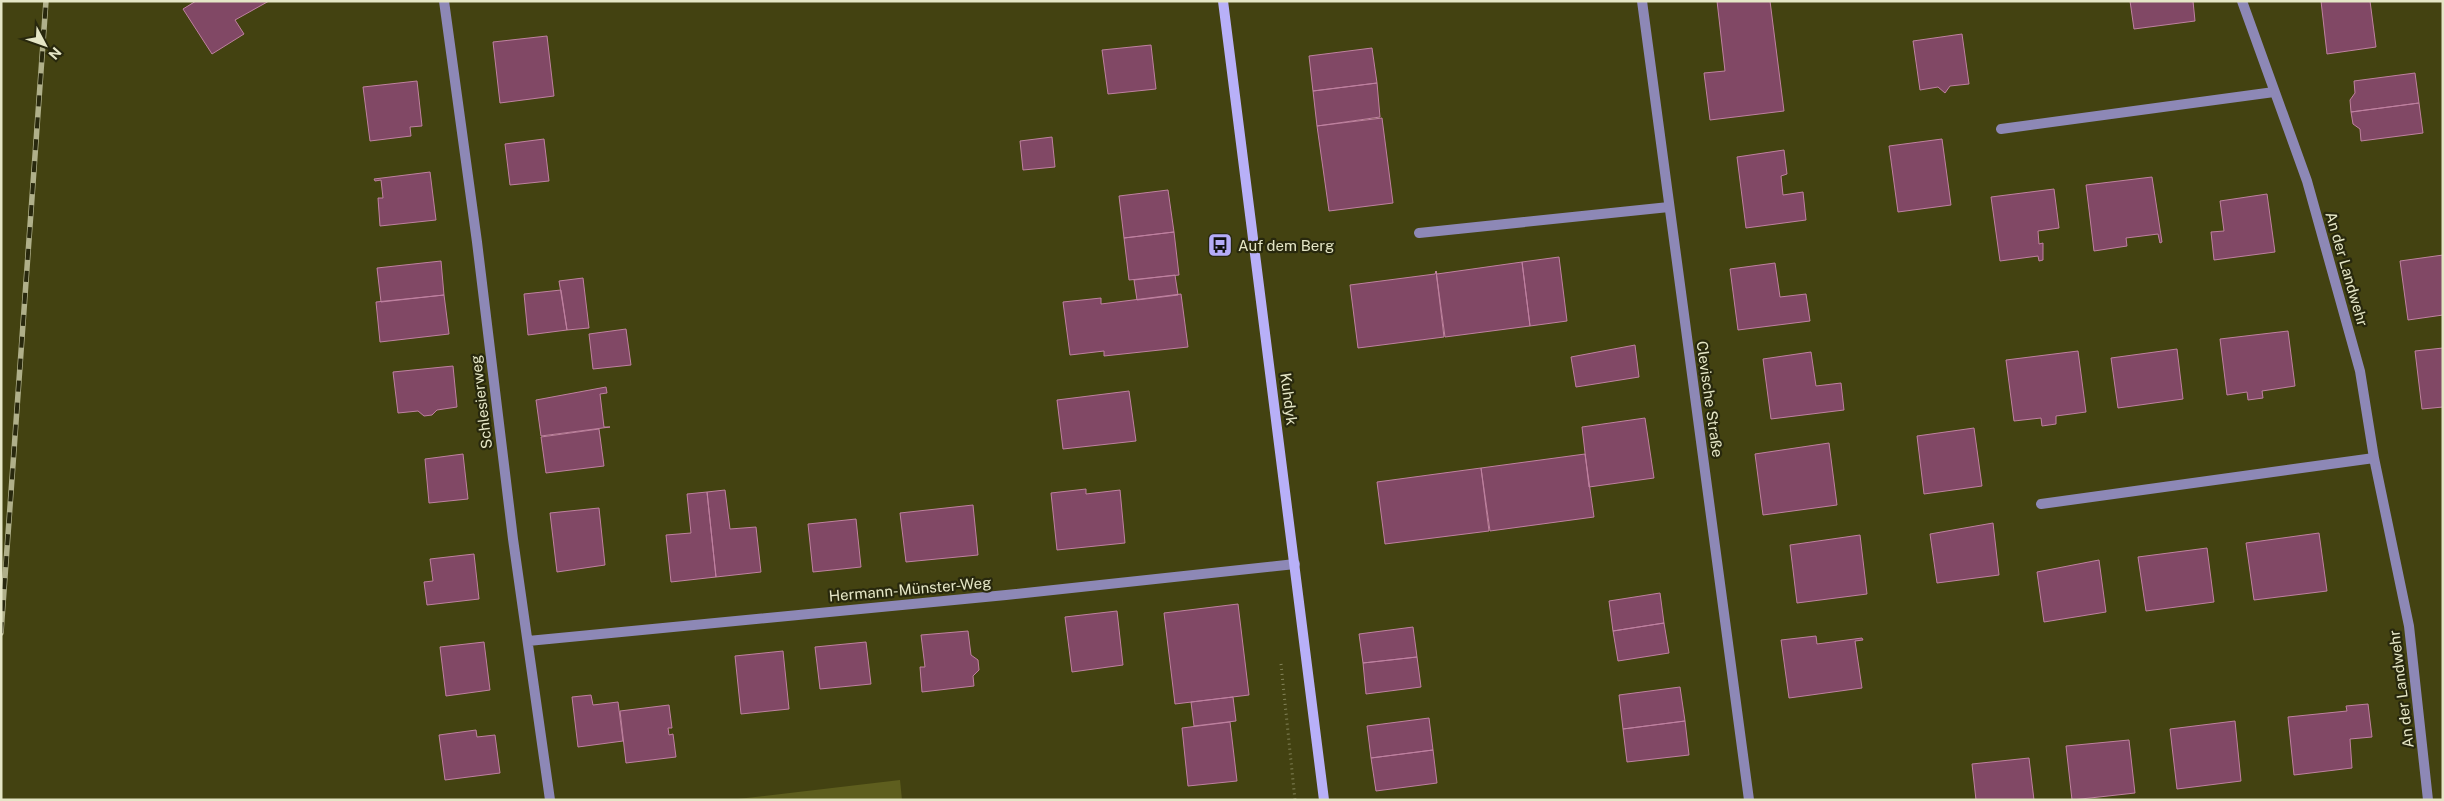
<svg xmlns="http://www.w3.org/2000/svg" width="2444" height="801" font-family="'Public Sans',sans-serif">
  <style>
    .green { fill: #5e5e1e }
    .building { fill: #814865; stroke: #bf81a0 }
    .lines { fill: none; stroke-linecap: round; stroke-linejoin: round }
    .path { stroke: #838358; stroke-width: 3; stroke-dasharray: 1 4; stroke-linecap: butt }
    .service { stroke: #8d88b6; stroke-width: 10 }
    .minor { stroke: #8d88b6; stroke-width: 10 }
    .secondary { stroke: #b8b0f8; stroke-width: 10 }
    .rail-casing { stroke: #b0b08a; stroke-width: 5.5 }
    .rail { stroke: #28280d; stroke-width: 4; stroke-dasharray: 11; stroke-linecap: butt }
    .labels { text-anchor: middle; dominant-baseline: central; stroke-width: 4.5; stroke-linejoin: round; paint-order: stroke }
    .poi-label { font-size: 15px; fill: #e5e6c6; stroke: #28280d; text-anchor: start }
    .street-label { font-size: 15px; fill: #e5e6c6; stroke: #28280d }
  </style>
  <rect width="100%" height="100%" fill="#434211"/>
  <path class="green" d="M900 780 902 800H729Z"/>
  <path class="building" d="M196 1H269L235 20 244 34 212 54 183 9Z
    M1717 1H1770L1784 111 1710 120 1704 73 1725 71Z
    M2130 1H2193L2195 21 2134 29Z
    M2321 1H2370L2376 47 2327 54Z
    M1962 34 1969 84 1950 86 1945 93 1938 87 1920 90 1913 41Z
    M547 36 554 96 500 103 493 42Z
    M1151 45 1156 89 1108 94 1102 50Z
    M1372 48 1377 83 1313 91 1309 56Z
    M2415 73 2419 103 2351 112 2350 100 2355 93 2354 81Z
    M417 81 422 126 410 127 411 136 370 141 363 87Z
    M1377 83 1380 117 1317 126 1313 91Z
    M2419 103 2423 133 2361 141 2360 129 2353 124 2351 112Z
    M1382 118 1393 203 1329 211 1317 126Z
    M1052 137 1055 167 1023 170 1020 141Z
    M544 139 549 181 510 185 505 144Z
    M1942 139 1951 205 1898 212 1889 146Z
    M1784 150 1787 174 1781 176 1783 195 1803 192 1806 220 1746 228 1737 157Z
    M430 172 436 220 380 226 378 198H383L381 180 375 181 374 179Z
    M2152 177 2162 242 2160 243 2158 234 2126 238 2127 246 2094 251 2086 185Z
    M2054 189 2059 228 2038 231 2039 244 2043 243V260L2039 261 2038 256 2000 261 1991 197Z
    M1168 190 1174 232 1124 238 1119 196Z
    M2267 194 2275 252 2214 260 2211 232 2224 231 2220 201Z
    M1174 232 1179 275 1129 280 1124 238Z
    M2443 255V315L2408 320 2400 261Z
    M1559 257 1567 321 1530 326 1522 262Z
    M441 261 444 295 381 302 377 268Z
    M1522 262 1530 326 1445 337 1436 271 1437 274Z
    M1775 263 1780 297 1806 294 1810 321 1738 330 1730 269Z
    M1436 271 1444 337 1358 348 1350 285 1435 274Z
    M1175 275 1178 295 1137 300 1134 280Z
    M583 278 589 328 567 330 559 281Z
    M561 290 567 330 528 335 524 294Z
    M1181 294 1188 347 1104 356V351L1070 355 1063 302 1101 298V304Z
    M444 295 449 334 380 342 376 302Z
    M626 329 631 365 593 369 589 334Z
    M2288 331 2295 386 2262 391 2263 398 2248 400 2247 392 2227 395 2220 339Z
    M1635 345 1639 377 1576 387 1571 357Z
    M2443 348V407L2422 409 2415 351Z
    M2177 349 2183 399 2118 408 2111 358Z
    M2078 351 2086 412 2056 416V424L2042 426 2041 418 2014 421 2006 360Z
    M1811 352 1816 386 1841 383 1844 410 1771 419 1763 359Z
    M453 366 457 407 437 410 432 415 424 416 418 411 398 413 393 372Z
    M606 387 607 393 600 394 604 427H610L541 436 536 400Z
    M1129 391 1136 441 1063 449 1057 400Z
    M1645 418 1654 478 1589 487 1582 427Z
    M1974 428 1982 486 1924 494 1917 436Z
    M599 429 604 466 546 473 541 437Z
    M1829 443 1837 505 1763 515 1755 454Z
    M463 454 468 499 429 503 425 459Z
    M1585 454 1594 517 1490 531 1481 468Z
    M1481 468 1489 531 1385 544 1377 482Z
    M1086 489V494L1120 490 1125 543 1057 550 1051 493Z
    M725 490 730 529 756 527 761 572 716 577 707 492Z
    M707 492 716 577 671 582 666 535 691 533 687 494Z
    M973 505 978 555 906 562 900 513Z
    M599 508 605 565 557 572 550 513Z
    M856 519 861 567 813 572 808 524Z
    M1993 523 1999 575 1937 583 1930 534Z
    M2319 533 2327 591 2254 600 2246 543Z
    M1860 535 1867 594 1797 603 1790 545Z
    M2207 548 2214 602 2146 611 2138 557Z
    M474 554 479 599 427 605 424 582 433 581 430 559Z
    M2099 560 2106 612 2044 622 2037 572Z
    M1660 593 1664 623 1613 631 1609 601Z
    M1238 604 1249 695 1175 704 1164 613Z
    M1117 611 1123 665 1072 672 1065 617Z
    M1664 623 1669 653 1618 661 1613 631Z
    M1413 627 1417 657 1363 663 1359 634Z
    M968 631 971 655 978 660 979 670 973 676 974 686 922 692 920 667H925L921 635Z
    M1816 636 1817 644 1862 638 1863 640 1855 641 1862 688 1789 698 1781 640Z
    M484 642 490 690 446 696 440 647Z
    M866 642 871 684 820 689 815 647Z
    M783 651 789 709 741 714 735 656Z
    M1417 657 1421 687 1366 694 1363 663Z
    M1680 687 1685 721 1623 729 1619 695Z
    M591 695 593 705 618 702 623 741 578 747 572 697Z
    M1233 697 1236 721 1194 726 1191 702Z
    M2368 704 2372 737 2350 739 2352 768 2294 775 2288 717 2347 711 2346 706Z
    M669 705 672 728H668L669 735 673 734 676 757 626 763 620 711Z
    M1429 718 1433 750 1371 758 1367 726Z
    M1685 721 1689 755 1627 762 1623 729Z
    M2235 721 2241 781 2177 789 2170 729Z
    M1230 722 1237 781 1188 786 1182 728Z
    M476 730 477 737 495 735 500 773 445 780 439 735Z
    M2129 740 2135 793 2072 800 2066 746Z
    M1433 750 1437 783 1376 791 1371 758Z
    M2029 758 2034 800H1976L1972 764Z"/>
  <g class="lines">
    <path class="path" d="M1281 664 1295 800"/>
    <path class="service" d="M1419 233 1669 207"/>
    <path class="minor" d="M444 1 477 242 513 539 550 800
      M1642 1 1749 800
      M2242 1 2307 181 2360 371 2374 458 2409 626 2428 800
      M2001 129 2274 92
      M2041 504 2374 458
      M528 641 1006 595 1295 564"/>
    <path class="secondary" d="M1223 1 1324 800"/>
    <defs>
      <path id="rail" d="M1 633 46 1"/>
    </defs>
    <use href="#rail" class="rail-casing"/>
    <use href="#rail" class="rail"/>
  </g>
  <defs>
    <symbol id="bus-square" viewBox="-11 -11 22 22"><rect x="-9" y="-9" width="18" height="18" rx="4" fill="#b5acf8" stroke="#28280d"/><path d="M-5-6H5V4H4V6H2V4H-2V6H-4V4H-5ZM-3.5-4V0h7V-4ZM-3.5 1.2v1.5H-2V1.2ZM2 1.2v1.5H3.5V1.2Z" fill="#111"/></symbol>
  </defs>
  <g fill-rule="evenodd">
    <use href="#bus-square" x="1206" y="231" width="28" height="28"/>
  </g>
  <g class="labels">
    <g class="poi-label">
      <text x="1238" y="245">Auf dem Berg</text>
    </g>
    <g class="street-label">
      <text transform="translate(2347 269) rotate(74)">An der Landwehr</text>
      <text transform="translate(1289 399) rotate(83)">Kuhdyk</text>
      <text transform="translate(1710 399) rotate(82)">Clevische Straße</text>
      <text transform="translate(481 402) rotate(-97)">Schlesierweg</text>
      <text transform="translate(910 589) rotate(-5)">Hermann-Münster-Weg</text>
      <text transform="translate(2401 689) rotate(-97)">An der Landwehr</text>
    </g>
  </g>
  <rect width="2444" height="801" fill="none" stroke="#e5e6c6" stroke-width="5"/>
  <g transform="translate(45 45) rotate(131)" stroke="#28280d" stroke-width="4" paint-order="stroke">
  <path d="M0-4L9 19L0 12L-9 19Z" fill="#e5e6c6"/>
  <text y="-8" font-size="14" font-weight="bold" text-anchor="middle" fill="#e5e6c6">N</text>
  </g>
</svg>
